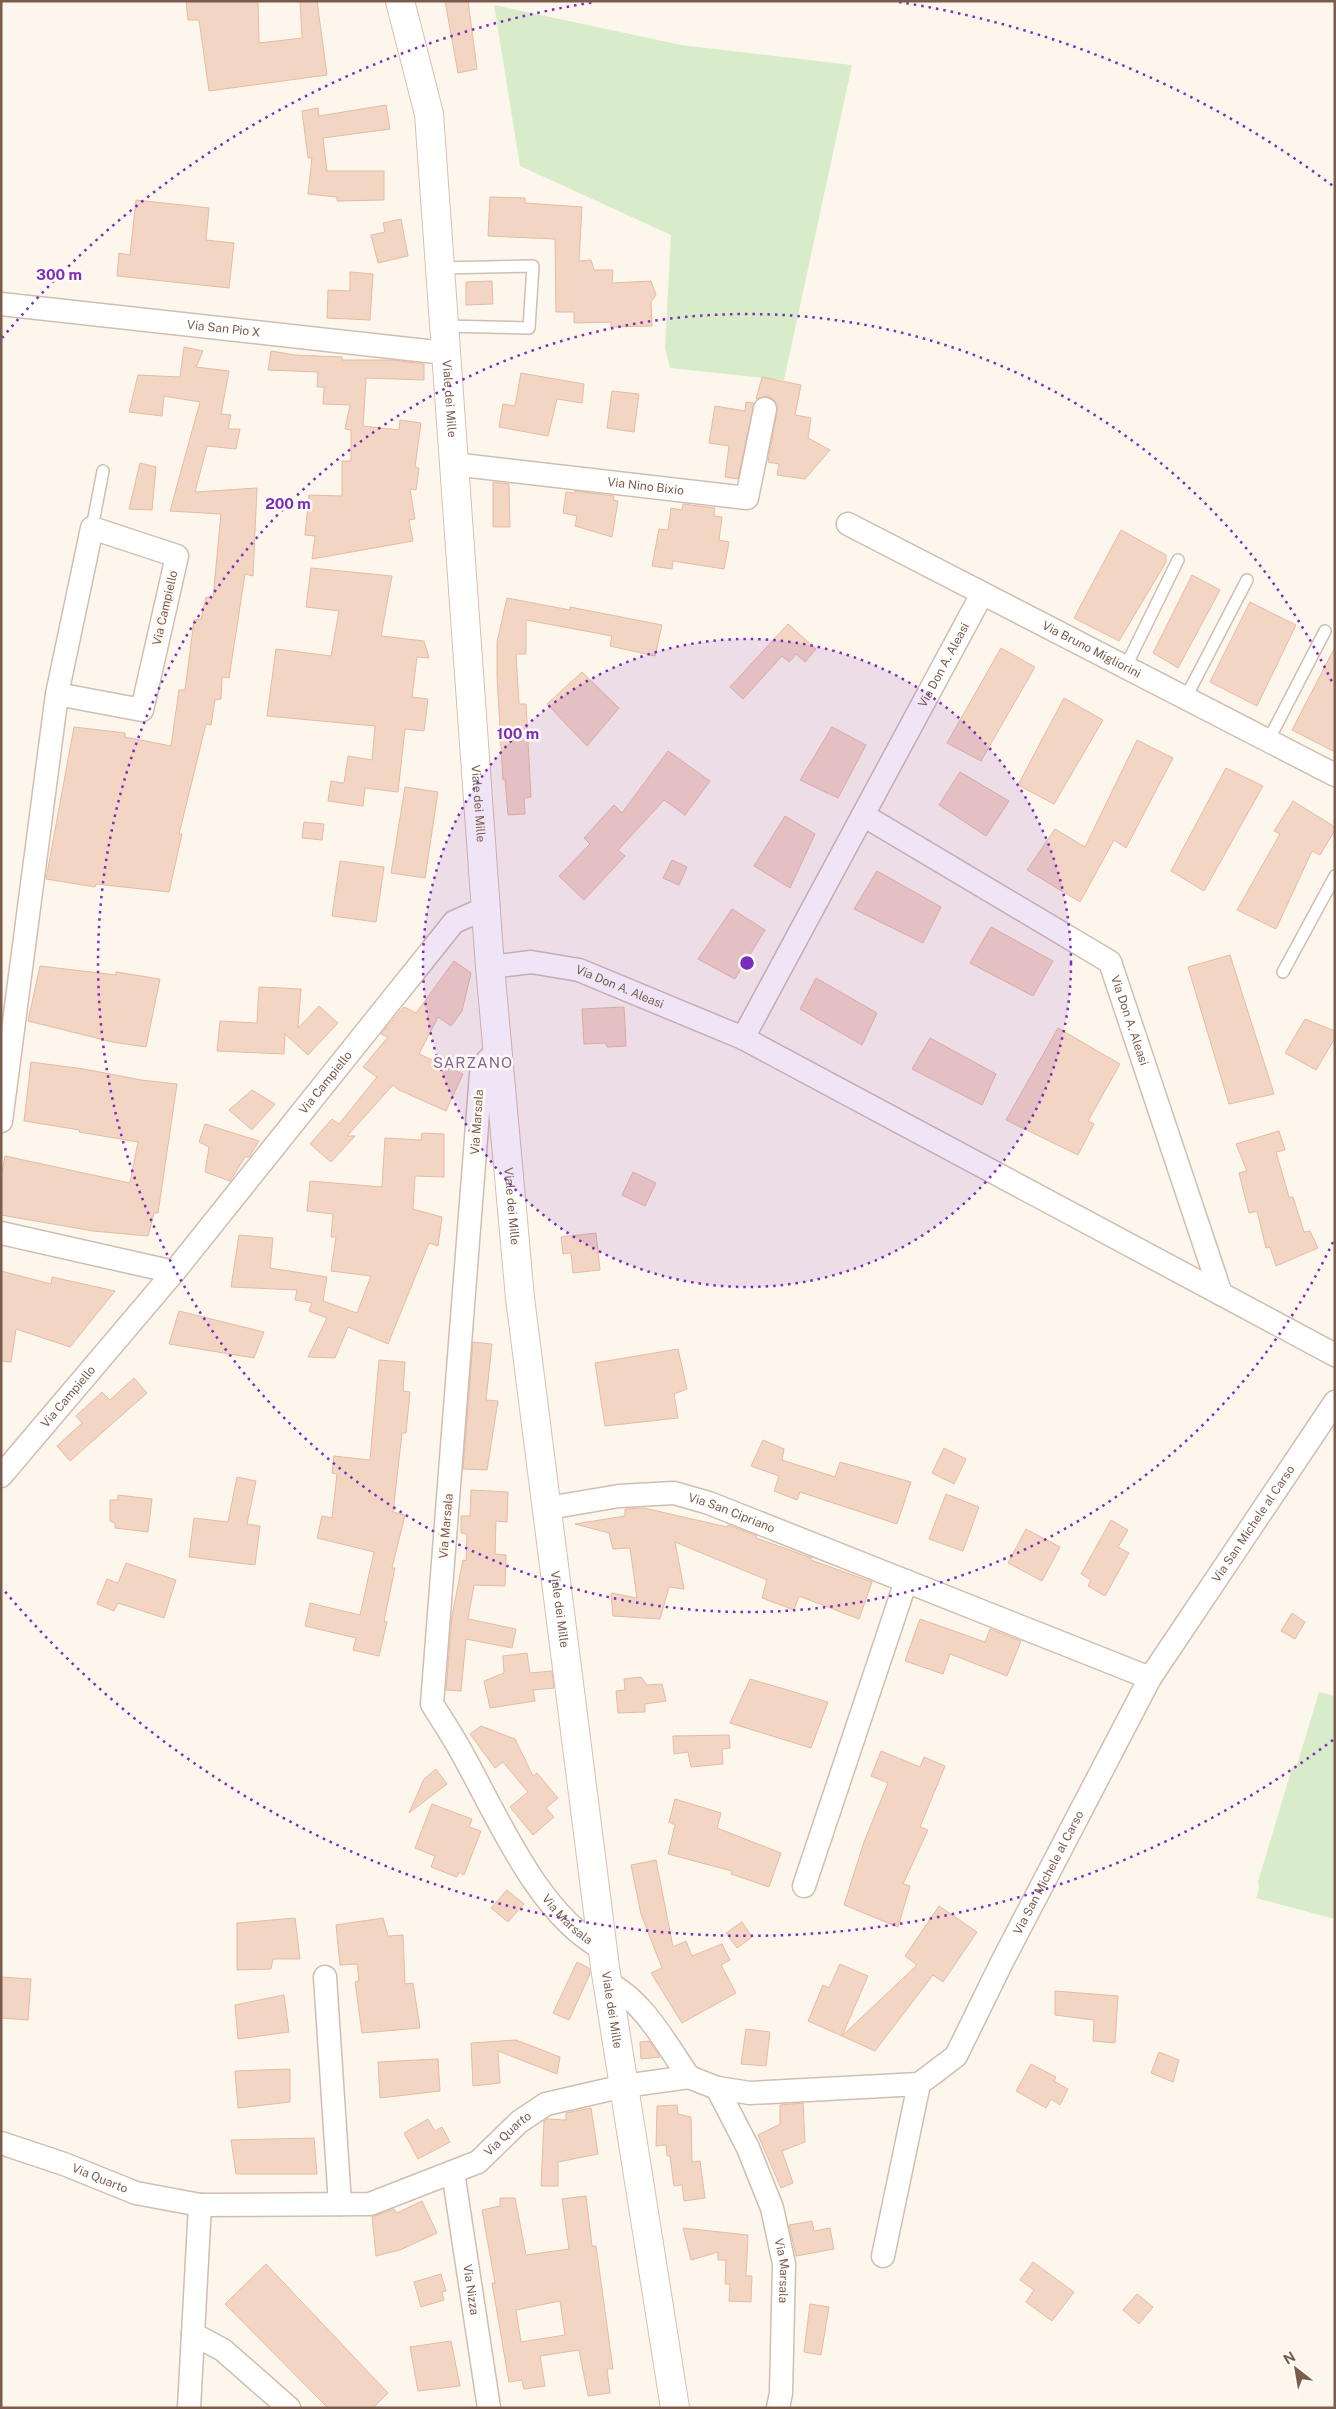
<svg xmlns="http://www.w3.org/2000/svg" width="1336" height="2409" font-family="'Public Sans',sans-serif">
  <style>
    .green { fill: #d8ecc9 }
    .building { fill: #f3d5c3; stroke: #e6bba3; fill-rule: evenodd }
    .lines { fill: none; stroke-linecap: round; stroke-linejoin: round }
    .lane-casing { stroke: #d1beb0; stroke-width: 14 }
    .street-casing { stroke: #d1beb0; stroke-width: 25 }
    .secondary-casing { stroke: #d6c0b0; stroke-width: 30 }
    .lane { stroke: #fff; stroke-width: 11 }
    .street { stroke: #fff; stroke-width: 22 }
    .secondary { stroke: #fff; stroke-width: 28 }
    .ring { fill: none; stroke: #7b2cbf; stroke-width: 2.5; stroke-dasharray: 2.5 5 }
    .labels { text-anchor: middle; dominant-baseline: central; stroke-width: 5; stroke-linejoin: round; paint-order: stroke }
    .street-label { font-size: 12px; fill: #7a5c4d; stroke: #fffaf3 }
    .quarter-label { font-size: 15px; letter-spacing: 1px; fill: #846695; stroke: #fffaf3 }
    .centre { fill: #7b2cbf; stroke: #fffaf3; stroke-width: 2.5 }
    .ring-label { font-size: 15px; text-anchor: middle; font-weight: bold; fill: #7b2cbf; stroke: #fffaf3; stroke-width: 5; stroke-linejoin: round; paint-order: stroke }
  </style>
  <rect width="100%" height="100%" fill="#fdf6ec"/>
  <path class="green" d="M494 5 681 45 852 65 784 380 670 368 665 348 671 235 520 166Z
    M1319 1692 1335 1696V1919L1256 1898 1259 1889 1258 1882 1292 1768 1297 1765Z"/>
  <path class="building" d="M186 1H258L259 43 302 38 300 1H317L327 75 209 91 199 20H188Z
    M445 1H468L477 69 458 73Z
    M386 105 390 129 323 138 327 171H384V200L337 201V197L308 194 312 158H308L302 111 318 108 319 116Z
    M490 197 525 198V203L582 207 579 261 591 260 594 270H613L612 283 651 281 656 295 651 302 652 326 611 327V322L574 323V312H556L555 239 488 236Z
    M136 200 209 208 206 240 234 243 229 288 117 276 119 253 130 255Z
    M401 219 408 256 378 263 371 235 385 232 383 223Z
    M350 272 373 274 370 320 327 318 328 290 350 291Z
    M492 281 493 304 466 305V282Z
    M184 347 203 351 196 367 229 371 221 414 231 415 228 429H240L236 449 207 446 195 492 257 488 253 576 245 574 229 678 222 677 221 699 215 700 211 725 206 724 179 834H182L169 892 96 884 95 887 46 879 74 727 125 733V737L171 746 179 690H185L194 620 201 619 206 597 213 598 221 514 170 511 200 402 164 396 162 416 129 412 138 375 180 377Z
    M271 351 295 355 342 357V360H392L424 364V380L366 378 363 426 399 430 400 420 421 423 415 467 419 468 416 490 410 489 415 519 409 520 413 541 312 559 315 536 305 535 309 495 342 496V461H351V430L345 429 350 405 323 404 324 387H317L318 372 268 370Z
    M521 373 584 384 582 403 557 399 548 436 499 427 503 404 515 406Z
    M762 377 801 385 795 415 811 418 808 438 830 450 805 479 777 475 779 464 768 462 778 405 774 400 768 396 756 399Z
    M612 391 639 394 634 432 607 428Z
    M746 402 754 403 738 479 725 477 729 446 709 443 715 406 745 411Z
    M140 463 156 467 152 510 129 509Z
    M493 482 509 484 510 527H493Z
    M575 491 614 496 613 500 618 501 612 537 575 526 577 516 563 513 566 492 575 493Z
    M683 504 715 508 714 516 722 517 719 540 729 542 724 569 673 561 672 569 652 566 659 529 668 530 671 508 682 510Z
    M1121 530 1166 555V562L1119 641 1074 618Z
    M311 568 392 576 381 636 424 641 429 658 417 657 412 697 428 699 424 731 405 729 398 792 365 788 363 806 328 801 331 781 344 783 348 756 372 760 375 726 267 716 276 649 331 656 339 611 306 607Z
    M1192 575 1220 590 1178 668 1153 653Z
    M507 598 570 610V607L662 625 655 656 610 646 612 636 526 620V654H516L519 704H526L531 797 524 798 525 814 508 815 505 779 503 780 497 676V642Z
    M1250 602 1296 625 1257 706 1210 682Z
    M788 624 816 649 805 662 796 654 789 662 782 656 743 699 730 687Z
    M1335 647V752L1292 730Z
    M1001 648 1035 667 981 761 947 743Z
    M582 672 619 708 587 746 547 704Z
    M1064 698 1103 720 1054 804 1018 785Z
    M832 727 866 745 838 798 800 780Z
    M1137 740 1173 758 1126 848 1114 840 1080 902 1027 870 1055 829 1085 847Z
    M668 751 710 781 685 815 664 800 618 850 625 856 584 900 559 876 590 844 584 838 614 805 622 813Z
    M1226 768 1263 786 1204 891 1171 871Z
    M960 772 1009 801 986 836 939 805Z
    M405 787 438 792 425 878 391 873Z
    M1293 801 1335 827V830L1320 855 1312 851 1276 929 1237 910 1280 834 1274 831Z
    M785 816 815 834 790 888 754 866Z
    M304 822 324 824 322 840 302 838Z
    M672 860 687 867 679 885 663 878Z
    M340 861 384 867 376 922 332 916Z
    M877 871 941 907 923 943 854 909Z
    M732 909 765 930 735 979 698 959Z
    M991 927 1053 961 1033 996 970 963Z
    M1230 955 1274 1094 1229 1104 1188 967Z
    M454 961 471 973 462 1011 451 1026 438 1017 419 1054 463 1074 446 1111 399 1090 393 1085 347 1136H355L331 1162 310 1144 332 1119 339 1124 377 1077 363 1067 388 1037 381 1034 404 1007 416 1013Z
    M40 966 116 975V972L160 979 146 1047 112 1042 28 1021Z
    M816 978 877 1013 862 1045 800 1009Z
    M259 987 301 989 298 1028 319 1006 338 1023 308 1055 285 1034 284 1054 217 1051 220 1021 257 1023Z
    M624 1007 626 1046 607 1047 606 1043 584 1044 582 1009Z
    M1305 1019 1335 1031V1038L1316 1070 1285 1053Z
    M1058 1028 1120 1064 1088 1121 1094 1124 1078 1155 1006 1120Z
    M930 1038 996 1074 982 1105 912 1069Z
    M31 1062 84 1069 141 1080 177 1084 158 1213H154L148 1236 93 1231 1 1215V1177L5 1156 130 1183 138 1142 79 1132 80 1130 24 1121Z
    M252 1090 275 1104 252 1130 229 1110Z
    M205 1124 259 1141 249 1157H245L230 1181 205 1172 209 1147 199 1142Z
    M1279 1131 1285 1150 1276 1152 1289 1197H1293L1304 1232 1310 1231 1318 1248 1276 1266 1270 1247 1266 1248 1257 1211 1249 1213 1239 1173 1247 1171 1236 1144Z
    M422 1133 444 1134V1177L415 1176 413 1209 442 1217 438 1246 429 1243 388 1344 348 1327 335 1358 308 1357 327 1318 309 1311 312 1303 295 1300 297 1290 231 1287 239 1235 273 1238 270 1268 327 1277 323 1301 357 1313 371 1276 331 1271 336 1237H331L333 1214 307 1211 310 1181 382 1187 385 1138 421 1140Z
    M633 1172 656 1183 645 1206 622 1195Z
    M596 1233 600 1270 573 1273 571 1253 563 1254 561 1237Z
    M1 1271 51 1284 52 1277 115 1291 70 1347 16 1329 11 1362 1 1361Z
    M179 1311 264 1332 254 1358 169 1344Z
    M473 1342 492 1344 486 1400 498 1401 487 1470 463 1469Z
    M678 1349 687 1389 674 1394 678 1418 605 1426 595 1363Z
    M379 1360 405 1362 403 1391 410 1392 406 1433H402L393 1512 405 1515 392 1568H395L384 1621 387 1622 379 1656 353 1650 356 1638 305 1626 310 1603 360 1615 374 1552 317 1538 322 1516 332 1518 337 1474 332 1473 334 1456 370 1460Z
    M134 1378 147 1393 70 1461 57 1446 82 1423 76 1416 102 1392 110 1400Z
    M763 1440 784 1449 782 1460 835 1477 840 1462 911 1482 897 1524 800 1492 797 1500 774 1491 779 1476 751 1466Z
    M944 1448 966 1459 954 1484 932 1473Z
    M237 1477 256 1481 247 1524 260 1526 255 1565 189 1557 194 1518 228 1522Z
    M471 1490 508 1492 507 1522 496 1521 495 1554 506 1555 505 1586 474 1585 468 1619 516 1629 512 1648 466 1639 461 1691 446 1690 452 1616 463 1560 466 1561 467 1534 461 1533V1516H470Z
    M946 1494 979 1507 963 1551 929 1539Z
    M118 1495 152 1499 148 1532 115 1528V1523L110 1521V1500H118Z
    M644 1508 727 1527 728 1525 757 1536 756 1538 812 1558 811 1560 872 1582 859 1619 799 1596 794 1610 762 1598 767 1580 675 1542 684 1589 669 1587 660 1619 613 1616 611 1593 637 1598 630 1548 613 1549 609 1533 575 1524 625 1516V1509Z
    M1111 1520 1128 1530 1118 1547 1129 1553 1105 1596 1088 1586 1091 1580 1081 1574Z
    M1026 1529 1060 1547 1042 1581 1008 1563Z
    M126 1563 176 1580 164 1618 118 1603 114 1611 97 1604 107 1579 118 1583Z
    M1292 1613 1305 1622 1295 1639 1281 1631Z
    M920 1619 985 1642 990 1629 1021 1641 1007 1676 950 1654 943 1674 905 1661Z
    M527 1653 530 1673 552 1671 554 1688 533 1690 535 1701 490 1708 484 1681 504 1673 503 1656Z
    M641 1677 647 1685 662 1684 666 1701 645 1704V1712L618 1713 616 1691 625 1690 624 1679Z
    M750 1679 828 1702 811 1748 730 1723Z
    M481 1726 515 1739 533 1776 537 1773 558 1798 546 1808 554 1817 533 1835 510 1807 528 1792 503 1762 495 1768 470 1734Z
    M729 1735 730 1748 722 1749 723 1764 691 1767 688 1752 674 1754 673 1736Z
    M881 1751 920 1767 924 1757 945 1766 920 1827 928 1830 903 1884 910 1886 898 1927 844 1905 864 1842 888 1783 871 1776Z
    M436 1769 447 1784 409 1813 424 1779Z
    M675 1799 721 1813 717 1828 781 1853 769 1887 731 1874 732 1871 668 1854 675 1825 669 1822Z
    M432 1804 472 1819 469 1827 481 1831 464 1875 459 1872 457 1877 431 1867 435 1856 415 1848Z
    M656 1860 673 1947 686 1941 692 1956 722 1944 730 1960 721 1965 736 1993 682 2023 651 1973 662 1968 641 1914 631 1865Z
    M507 1890 524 1904 508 1922 491 1908Z
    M939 1906 977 1932 943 1982 933 1975 875 2051 842 2036 917 1965 905 1956Z
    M295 1918 300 1959H273L271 1969 237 1970V1923Z
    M383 1918 388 1936 403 1935 405 1984 413 1983 420 2028 362 2033 355 1982 359 1981 357 1964 340 1965 336 1925Z
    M742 1922 752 1937 737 1948 726 1933Z
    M577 1962 589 1968 590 1974 569 2020 553 2013Z
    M840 1964 868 1976 842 2036 808 2021 823 1985 829 1988Z
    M1 1977 31 1979 28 2020 1 2018Z
    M1055 1991 1118 1996 1115 2043 1093 2041 1094 2020 1055 2015Z
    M284 1995 289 2032 238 2039 235 2005Z
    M746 2029 770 2032 766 2066 741 2064Z
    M516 2040 560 2057 557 2074 498 2051 500 2083 473 2086 471 2043Z
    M649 2041 652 2045 660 2057 641 2059 640 2042Z
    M1159 2052 1179 2060 1173 2082 1151 2073Z
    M438 2059 440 2091 380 2098 378 2062Z
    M1031 2064 1056 2077 1054 2081 1068 2089 1060 2105 1051 2099 1046 2108 1016 2091Z
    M290 2069V2102L238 2108 235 2071Z
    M803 2103 805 2142 782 2151 793 2183 781 2188 758 2135 780 2124V2105Z
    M677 2105 678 2114 691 2117 692 2162 700 2161 705 2198 684 2201 682 2185 674 2186 670 2156H667L666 2145 656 2146 657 2106Z
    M591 2108 598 2154 558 2162V2186H541L544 2121 547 2119 566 2120V2113Z
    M428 2119 435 2131 442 2127 450 2142 418 2159 404 2133Z
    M314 2138 317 2174H236L231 2140Z
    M586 2196 592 2246H596L613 2369H607L610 2393 588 2396 579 2350 540 2356 545 2386 524 2389 522 2380 509 2382 492 2283H495L482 2210 500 2206V2198H515L526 2255 569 2249 562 2199ZM560 2301 565 2335 521 2342 516 2310Z
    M422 2201 437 2233 400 2250 376 2256 372 2217 394 2209 397 2213Z
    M812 2221 814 2231 830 2228 834 2249 796 2256 789 2225Z
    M683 2228 748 2235 746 2276H752L751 2302 729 2301 730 2284H725L726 2260H718V2252L691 2260Z
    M1033 2262 1074 2292 1052 2321 1026 2302 1034 2290 1020 2280Z
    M266 2264 388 2393 373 2408H328L225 2304Z
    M441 2274 446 2291 442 2292 444 2300 421 2307 414 2282Z
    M1137 2294 1153 2307 1139 2324 1123 2310Z
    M810 2304 829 2307 821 2355 804 2352Z
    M451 2341 460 2386 418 2391 410 2347Z"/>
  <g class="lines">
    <defs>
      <path id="lane" d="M440 268 533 266 529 328 444 326
        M92 528 103 471
        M1125 668 1178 560
        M1185 699 1247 580
        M1268 741 1325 631
        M1283 972 1335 876"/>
      <g id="street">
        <path id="s1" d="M1 304 445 353"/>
        <path id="s2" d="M453 464 747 498 765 409"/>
        <path id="s3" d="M848 524 1335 775"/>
        <path id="s4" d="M863 815 1110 962 1221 1294"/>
        <path id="s5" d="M490 967 531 962 579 970 743 1038 982 594"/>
        <path d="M743 1038 1335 1355"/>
        <path id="s6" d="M497 1051 487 1061 481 1074 432 1704C441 1718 450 1732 458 1746 495 1810 536 1914 603 1949"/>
        <path d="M1 1121 57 694 92 528 177 556 142 710 57 694"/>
        <path d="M1 1233 174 1272"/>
        <path id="s7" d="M1 1476 174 1272 454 922 488 907"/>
        <path id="s8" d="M548 1508 619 1496 674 1493 709 1503 1150 1678"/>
        <path d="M804 1886 906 1581"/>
        <path d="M325 1977 340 2204"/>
        <path d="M608 1983C644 2001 666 2044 689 2077"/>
        <path id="s9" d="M717 2088 748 2148 772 2208 784 2264 781 2393 778 2408"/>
        <path id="s10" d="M1 2143 64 2164 136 2193 200 2205 370 2204 478 2162 519 2122 546 2104 624 2086 689 2077 717 2088 750 2093 919 2084 956 2056 1002 1962 1150 1678 1335 1402"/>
        <path id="s11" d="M453 2172 489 2408"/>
        <path d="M883 2256 919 2084"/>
        <path d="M193 2334 223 2350 289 2408"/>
        <path d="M189 2408 200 2205"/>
      </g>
      <g id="secondary">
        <path id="s12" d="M400 1 429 114 490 967 520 1298 605 1967 675 2408"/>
      </g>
    </defs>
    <use href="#lane" class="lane-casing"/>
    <use href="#street" class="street-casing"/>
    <use href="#secondary" class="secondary-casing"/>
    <use href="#lane" class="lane"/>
    <use href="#street" class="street"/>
    <use href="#secondary" class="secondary"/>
  </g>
  <circle cx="747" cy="963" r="324" fill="#7b2cbf" fill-opacity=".12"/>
  <g class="ring">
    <circle cx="747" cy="963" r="324"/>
    <path d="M1333 1242A649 649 0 1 1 1333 684"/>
    <path d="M1333 1740A973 973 0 0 1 2 1588M2 338A973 973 0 0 1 595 2M899 2A973 973 0 0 1 1333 186"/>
  </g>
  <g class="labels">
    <g class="street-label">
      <text stroke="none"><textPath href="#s1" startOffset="224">Via San Pio X</textPath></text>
      <text stroke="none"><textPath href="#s12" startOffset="402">Viale dei Mille</textPath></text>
      <text stroke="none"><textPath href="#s2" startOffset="194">Via Nino Bixio</textPath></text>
      <text transform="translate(165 608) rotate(-77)">Via Campiello</text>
      <text stroke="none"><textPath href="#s3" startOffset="274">Via Bruno Migliorini</textPath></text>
      <text stroke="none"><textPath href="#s5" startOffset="691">Via Don A. Aleasi</textPath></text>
      <text stroke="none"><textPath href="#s12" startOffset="808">Viale dei Mille</textPath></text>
      <text stroke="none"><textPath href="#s5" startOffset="134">Via Don A. Aleasi</textPath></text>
      <text stroke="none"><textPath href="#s4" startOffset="349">Via Don A. Aleasi</textPath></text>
      <text stroke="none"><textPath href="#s7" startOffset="510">Via Campiello</textPath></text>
      <text transform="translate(477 1122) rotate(-86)">Via Marsala</text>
      <text stroke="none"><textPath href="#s12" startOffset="1212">Viale dei Mille</textPath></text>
      <text stroke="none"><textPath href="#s7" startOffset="104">Via Campiello</textPath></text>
      <text stroke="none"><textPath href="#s8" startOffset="188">Via San Cipriano</textPath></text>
      <text stroke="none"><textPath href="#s10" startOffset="1620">Via San Michele al Carso</textPath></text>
      <text transform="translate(446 1526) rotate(-85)">Via Marsala</text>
      <text stroke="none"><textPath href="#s12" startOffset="1618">Viale dei Mille</textPath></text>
      <text stroke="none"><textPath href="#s10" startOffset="1215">Via San Michele al Carso</textPath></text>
      <text stroke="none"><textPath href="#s6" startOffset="916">Via Marsala</textPath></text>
      <text stroke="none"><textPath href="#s12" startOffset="2022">Viale dei Mille</textPath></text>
      <text stroke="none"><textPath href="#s10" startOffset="536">Via Quarto</textPath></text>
      <text stroke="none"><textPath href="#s10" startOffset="105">Via Quarto</textPath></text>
      <text stroke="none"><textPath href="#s9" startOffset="196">Via Marsala</textPath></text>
      <text stroke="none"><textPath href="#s11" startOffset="119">Via Nizza</textPath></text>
    </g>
    <g class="quarter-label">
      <text x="473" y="1062">SARZANO</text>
    </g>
  </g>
  <circle cx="747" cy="963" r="8" class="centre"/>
  <g class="ring-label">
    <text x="59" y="280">300 m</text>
    <text x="288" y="509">200 m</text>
    <text x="518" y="739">100 m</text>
  </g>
  <rect width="1336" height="2409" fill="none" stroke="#7a5c4d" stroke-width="5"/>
  <g transform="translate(1296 2369) rotate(329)" stroke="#fffaf3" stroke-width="4" paint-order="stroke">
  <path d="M0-4L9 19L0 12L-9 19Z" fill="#7a5c4d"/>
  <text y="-8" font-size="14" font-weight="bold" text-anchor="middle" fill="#7a5c4d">N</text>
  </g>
</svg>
